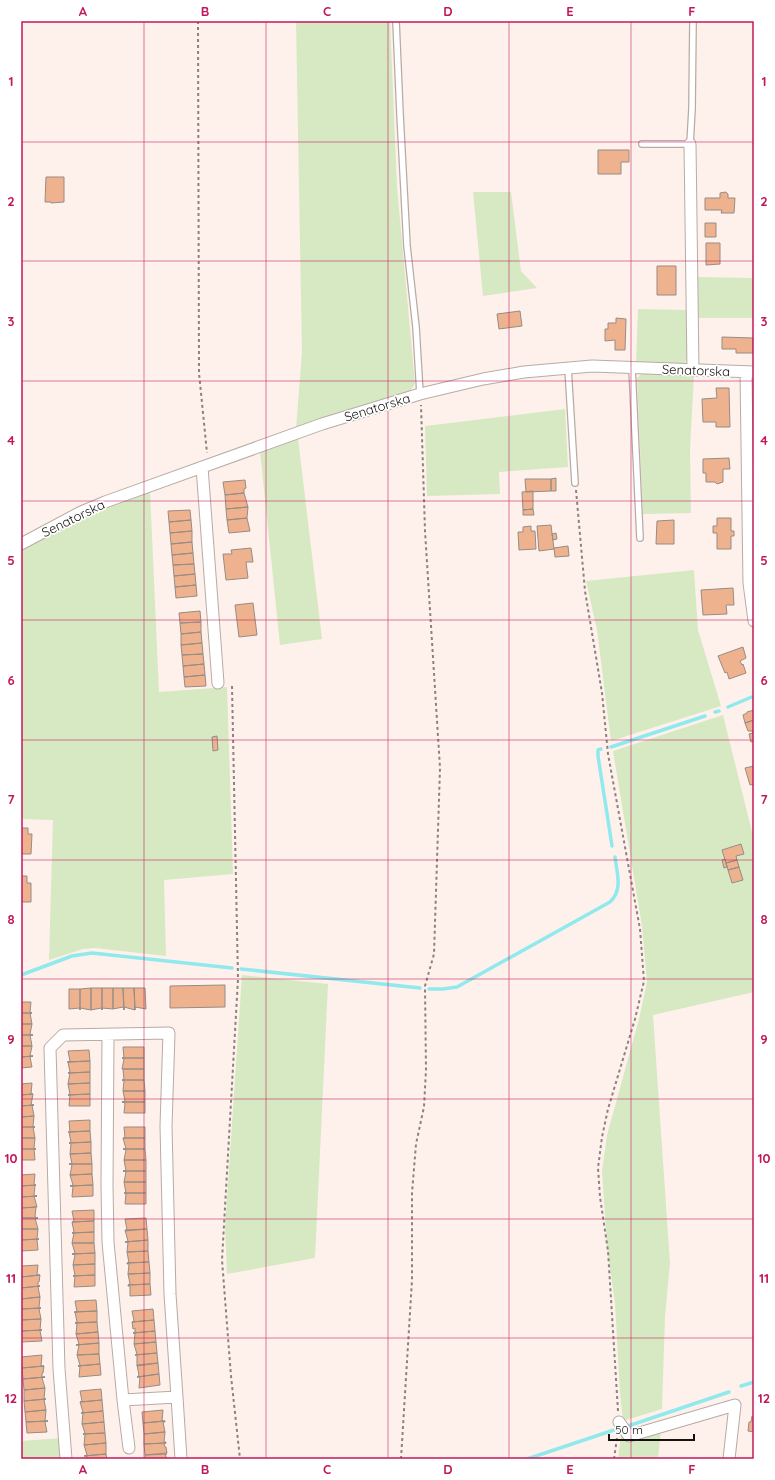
<svg xmlns="http://www.w3.org/2000/svg" width="775" height="1480" font-family="Quicksand,sans-serif">
  <style>
    .green { fill: #d6e9c3 }
    .lines { fill: none; stroke-linecap: round; stroke-linejoin: round }
    .stream { stroke: #90e9ed; stroke-width: 3.5 }
    .building { fill: #eeb28e; stroke: #978c85 }
    .lane-casing { stroke: #b8aba5; stroke-width: 8 }
    .street-casing { stroke: #b8aba5; stroke-width: 13 }
    .path { stroke: #8b827e; stroke-width: 2; stroke-dasharray: 3 3; stroke-linecap: butt }
    .lane { stroke: #fff; stroke-width: 5.5 }
    .street { stroke: #fff; stroke-width: 11 }
    .grid { fill: none; stroke: #c2185b; stroke-width: 1; stroke-opacity: 0.55 }
    .labels { text-anchor: middle; dominant-baseline: central; stroke-width: 3.5; stroke-linejoin: round; paint-order: stroke }
    .street-label { font-size: 13px; fill: #16110f; stroke: #fff }
    .neatline { fill: none; stroke: #c2185b; stroke-width: 1.5 }
    .grid-label { font-size: 13px; text-anchor: middle; font-weight: bold; fill: #c2185b }
  </style>
  <rect width="100%" height="100%" fill="#fef1eb"/>
  <path class="green" d="M296 21H390L397 187 415 384 408 394 296 429 302 352Z
    M473 192H511L521 271 537 288 483 296Z
    M698 277 754 278V318H698Z
    M638 309 686 310 688 359 682 365 636 364Z
    M643 372 694 376 690 450 691 513 643 514 637 378Z
    M754 382V443H752V386Z
    M565 409 568 467 499 472 500 494 427 496 425 426Z
    M298 438 322 639 280 645 260 451Z
    M150 491 159 692 227 687 233 874 164 880 166 956 95 948 83 949 49 960 53 820 21 819V550L98 509Z
    M694 570 698 630 721 706 611 741 597 630 586 581Z
    M723 715 754 840V992L653 1015 670 1263 665 1317 662 1409 623 1421 620 1393 615 1303 607 1247 602 1171 607 1135 639 1019 647 982 642 926 613 751Z
    M242 975 328 984 315 1258 227 1274 225 1228Z
    M662 1420 658 1459H618L621 1435Z
    M62 1438V1459H21V1441Z"/>
  <g class="lines">
    <path class="stream" d="M728 707 754 696
      M715 712 719 711
      M611 747 705 716
      M601 749 598 750V756L612 846
      M241 969 420 988
      M21 975 72 956 92 953 232 968
      M429 989H443L457 987 610 902C623 890 617 873 615 857
      M741 1386 754 1382
      M625 1427 729 1392
      M527 1459 614 1430"/>
  </g>
  <path class="building" d="M598 150H629V162H621V174H598Z
    M46 177H64V202L51 203V202H45Z
    M726 192 728 194V198H735L734 213H721L722 210H705V198H720V193Z
    M705 223H716V237H705Z
    M706 243H720V264L706 265Z
    M657 266H676V295H657Z
    M520 311 522 326 499 329 497 314Z
    M616 318 626 319 625 350H615V340L605 341V329H608V323H616Z
    M722 337 753 338V353H736V349H722Z
    M716 388H729L730 427H716V422H703L702 399 717 398Z
    M729 458 730 469H723V482L717 484 715 482H706V473H703V459Z
    M556 478V491H551V479Z
    M525 479H551V491L526 492Z
    M245 480 246 488 244 489V493L225 495 223 482Z
    M533 491V509L523 510 522 492Z
    M244 493 248 507 226 509 225 495Z
    M248 507 247 518 227 520 226 509Z
    M533 509 534 515H523V510Z
    M190 510 191 520 169 522 168 511Z
    M247 518 250 531 229 533 227 520Z
    M717 518H731V531H734V536H731V549H717V533H713V526H717Z
    M191 520 192 531 170 533 169 522Z
    M674 520V544H656L657 521Z
    M551 525 554 549 539 551 537 526Z
    M531 526V531H535L536 549 519 550 518 532H523V527Z
    M192 531V542L171 544 170 533Z
    M556 533 557 539 553 540 552 534Z
    M192 542 193 553 172 555 171 544Z
    M568 546 569 556 555 557 554 548Z
    M251 548 253 562H246L248 578 226 580 223 554H232L231 550Z
    M193 553 194 564 173 565 172 555Z
    M194 564 195 574 174 576 173 565Z
    M195 574 196 585 175 587 174 576Z
    M196 585 197 596 176 598 175 587Z
    M733 588 734 605H726L727 614 703 615 701 590Z
    M253 603 257 635 239 637 235 605Z
    M200 611 201 622 180 623 179 613Z
    M201 622V632L181 634 180 623Z
    M201 632 202 643 181 645V634Z
    M202 643 203 654 182 655 181 645Z
    M743 647 746 658 740 661 742 665 743 664 746 673 729 679 727 672 725 673 718 656Z
    M203 654 204 664 183 666 182 655Z
    M204 664 205 675 184 677 183 666Z
    M205 675 206 686 185 687 184 677Z
    M754 710V720L745 723 743 715 747 713V712Z
    M754 720V731H748L745 723Z
    M752 731H754V741L751 742 749 734 753 733Z
    M217 736 218 750 213 751 212 737Z
    M754 766V784L750 785 745 768Z
    M21 828H28V834H32L31 854H21Z
    M741 844 744 854 736 856 737 860 726 863 722 850Z
    M725 859 727 867 724 868 722 860Z
    M737 860 739 867 728 870 726 863Z
    M739 867 743 880 732 883 728 870Z
    M21 876H27V883H31V902H21Z
    M225 985V1007L170 1008V986Z
    M91 988H102V1010L101 1008 91 1010Z
    M91 988V1010L80 1008V1010V989Z
    M102 988H113V1009L102 1008V1010Z
    M113 988H123L124 1010 123 1007 113 1009Z
    M123 988H134L135 1010 124 1007V1010Z
    M134 988H145L146 1009 135 1007V1010Z
    M69 989H80V1010V1008L69 1009Z
    M21 1002H31L30 1012 32 1013H21Z
    M21 1013H32H30L32 1024H21Z
    M21 1024H32L30 1034 33 1035H21Z
    M21 1035H33H30L32 1046H21Z
    M21 1046H32L30 1056H33L21 1057Z
    M123 1047H144V1058H122H124Z
    M89 1050 90 1061 67 1062 70 1061 68 1051Z
    M33 1056 30 1057 32 1067 21 1068V1057Z
    M122 1058H144V1069H122L124 1059Z
    M90 1061V1072L68 1073 70 1072 68 1062Z
    M123 1069H144V1080H122H124Z
    M90 1072V1083L68 1084 70 1073H68Z
    M122 1080H144L145 1091H123L124 1081Z
    M32 1083 31 1094H33L21 1095V1084Z
    M90 1083V1094L68 1095 70 1094 68 1084Z
    M123 1091H145V1102H122L125 1101Z
    M33 1094 31 1105H34L21 1106V1095Z
    M90 1094V1106H69L70 1095H68Z
    M122 1102H145V1113H124L125 1103Z
    M32 1105 34 1116 21 1117V1106L34 1105Z
    M34 1116 33 1126 35 1127H21V1117Z
    M90 1120V1131L68 1132H70L69 1121Z
    M21 1127H35H33L35 1138H21Z
    M124 1127H145V1138H123H125Z
    M90 1131 91 1142 69 1143 71 1142 69 1132Z
    M21 1138H35L34 1148 36 1149H21Z
    M123 1138H145V1149H123H126Z
    M91 1142V1153L70 1154 71 1144 69 1143Z
    M21 1149H36H34L35 1160H21Z
    M123 1149H145L146 1160H124L126 1150Z
    M91 1153 92 1164H69H72L70 1154Z
    M124 1160H146V1171H123H126Z
    M69 1164H92V1174L70 1175 72 1165Z
    M123 1171H146V1182H124L126 1172Z
    M35 1174 34 1184 36 1185 21 1186V1175Z
    M92 1174 93 1185 70 1186 73 1185 70 1175Z
    M124 1182H146V1193H124H126Z
    M35 1185 34 1195 37 1196 21 1197V1186L36 1185Z
    M93 1185V1196L72 1197 73 1186H70Z
    M124 1193H146V1204H125L126 1194Z
    M34 1196 37 1207 21 1208V1197L37 1196Z
    M36 1207 35 1217 38 1218H21V1208Z
    M94 1210V1221L72 1222 74 1221 72 1211Z
    M21 1218H38H35L38 1229H21Z
    M146 1218 147 1229 125 1231 127 1230 125 1219Z
    M94 1221V1232L72 1233 74 1232 72 1222Z
    M21 1229H38L37 1239H39L21 1240Z
    M147 1229 148 1240 125 1242 128 1241 125 1230Z
    M94 1232V1243H72L74 1233H72Z
    M39 1239 37 1240 38 1250 21 1251V1240Z
    M148 1240V1251L127 1252 128 1242H125Z
    M72 1243H94L95 1253 72 1254 75 1253Z
    M148 1251 149 1262 127 1263H129L127 1252Z
    M95 1253V1264L73 1265 75 1255 72 1254Z
    M149 1262 150 1273 128 1274 129 1264H127V1263Z
    M95 1264V1275L73 1276 75 1275 73 1265Z
    M38 1265 37 1275H40L21 1277V1266Z
    M150 1273V1284L128 1285 130 1284 128 1274Z
    M40 1275 39 1282H38V1286H40L21 1288V1277Z
    M95 1275V1286L74 1287 75 1276H73Z
    M150 1284 151 1295 130 1296V1286H128V1285Z
    M40 1286 38 1287 40 1297 21 1299V1288Z
    M40 1297 39 1308H41L21 1309V1299Z
    M96 1300 97 1311 74 1312H77L75 1301Z
    M41 1308 39 1309 41 1319 21 1320V1309Z
    M153 1309 154 1320 132 1322 134 1321 132 1311Z
    M97 1311V1322L75 1323 77 1322 75 1312Z
    M41 1319 40 1330H42L21 1331V1320Z
    M154 1320 155 1331 133 1333 135 1332V1328L133 1329 132 1322Z
    M97 1322 98 1332 76 1334 77 1324 75 1323Z
    M42 1330 40 1331 42 1341 21 1342V1331Z
    M155 1331 156 1342 134 1344 135 1333H133Z
    M98 1332 99 1343 76 1345 79 1344 76 1334Z
    M156 1342 157 1353 135 1355 137 1354 134 1344Z
    M99 1343V1354L77 1355 79 1345H76Z
    M157 1353 158 1363 137 1366V1355H135Z
    M99 1354 100 1364 78 1366 80 1365 77 1355Z
    M42 1355 41 1366H44L22 1368 21 1357Z
    M158 1363 159 1374 137 1377 139 1375 137 1365Z
    M100 1364 101 1375 79 1377 80 1366H78Z
    M44 1366 43 1373H42V1377H45L23 1379 22 1368Z
    M159 1374 160 1385 139 1388 140 1377H137Z
    M45 1377 42 1378 45 1388 24 1390 23 1379Z
    M45 1388 44 1399H46L24 1401V1390Z
    M101 1389 102 1400 80 1402 82 1401 80 1391Z
    M46 1399 44 1400 46 1410 25 1412 24 1401Z
    M102 1400 103 1411 81 1413 83 1412 80 1402Z
    M46 1410 45 1421H48L26 1422 25 1412Z
    M163 1410 162 1421H165L143 1423 142 1412Z
    M103 1411 104 1422 82 1424 83 1413H81Z
    M752 1416 754 1417V1432L748 1431 749 1422H751Z
    M48 1421 45 1422 47 1432 27 1433 26 1422Z
    M165 1421V1422H163L165 1432 144 1434 143 1423Z
    M104 1422 105 1433 83 1434 85 1433 82 1424Z
    M165 1432 164 1442H166V1443L144 1444V1434Z
    M105 1433 106 1443 84 1445 85 1435 83 1434Z
    M106 1443V1454L84 1456 87 1455 84 1445Z
    M166 1443 164 1444 165 1447H166L167 1453 145 1455 144 1444Z
    M106 1454 107 1459H87V1456H84Z
    M167 1454H165L167 1459H145V1455Z"/>
  <g class="lines">
    <defs>
      <path id="lane" d="M396 21 400 114 407 246 416 327 420 394
        M642 144H690L692 109 693 21
        M632 367 640 538
        M568 368 575 483"/>
      <path id="street" d="M690 144 693 370
        M746 373 749 583 754 621
        M202 467 218 683
        M21 544 81 512 105 502 322 424 420 394 483 379 524 372 592 366 754 372
        M108 1035 107 1185 108 1242 123 1400 177 1397 181 1459
        M123 1400 129 1448
        M619 1422 629 1436 735 1405 729 1459
        M66 1459 59 1369 50 1048 63 1035 169 1033 166 1126 170 1294 177 1397"/>
    </defs>
    <use href="#lane" class="lane-casing"/>
    <use href="#street" class="street-casing"/>
    <path class="path" d="M198 21 199 373 207 453
      M576 490 585 591 602 693 608 754 640 929 644 981 635 1019 608 1109 602 1137 598 1168 600 1197 608 1251 618 1411
      M232 686 238 979 222 1260 231 1376 240 1459
      M401 1459 412 1280V1193L416 1144 424 1107 426 1070 425 986 434 954 440 768 425 531 421 405
      M614 1459 617 1438"/>
    <use href="#lane" class="lane"/>
    <use href="#street" class="street"/>
  </g>
  <path class="grid" d="M144 21V1459M266 21V1459M388 21V1459M509 21V1459M631 21V1459M21 142H754M21 261H754M21 381H754M21 501H754M21 620H754M21 740H754M21 860H754M21 979H754M21 1099H754M21 1219H754M21 1338H754"/>
  <g class="labels">
    <g class="street-label">
      <text transform="translate(696 370) rotate(2)">Senatorska</text>
      <text transform="translate(377 407) rotate(-17)">Senatorska</text>
      <text transform="translate(73 518) rotate(-26)">Senatorska</text>
    </g>
  </g>
  <rect width="775" height="1480" fill="none" stroke="#ffffff" stroke-width="44"/>
  <path d="M609 1434v6h85v-6" fill="none" stroke="#16110f" stroke-width="2"/>
  <text x="615" y="1434" font-size="12" fill="#16110f" stroke="#ffffff" stroke-width="3" paint-order="stroke">50 m</text>
  <rect x="22" y="22" width="731" height="1436" class="neatline"/>
  <g class="grid-label">
    <text x="83" y="16">A</text>
    <text x="205" y="16">B</text>
    <text x="327" y="16">C</text>
    <text x="448" y="16">D</text>
    <text x="570" y="16">E</text>
    <text x="692" y="16">F</text>
    <text x="11" y="86">1</text>
    <text x="764" y="86">1</text>
    <text x="11" y="206">2</text>
    <text x="764" y="206">2</text>
    <text x="11" y="326">3</text>
    <text x="764" y="326">3</text>
    <text x="11" y="445">4</text>
    <text x="764" y="445">4</text>
    <text x="11" y="565">5</text>
    <text x="764" y="565">5</text>
    <text x="11" y="685">6</text>
    <text x="764" y="685">6</text>
    <text x="11" y="804">7</text>
    <text x="764" y="804">7</text>
    <text x="11" y="924">8</text>
    <text x="764" y="924">8</text>
    <text x="11" y="1044">9</text>
    <text x="764" y="1044">9</text>
    <text x="11" y="1163">10</text>
    <text x="764" y="1163">10</text>
    <text x="11" y="1283">11</text>
    <text x="764" y="1283">11</text>
    <text x="11" y="1403">12</text>
    <text x="764" y="1403">12</text>
    <text x="83" y="1474">A</text>
    <text x="205" y="1474">B</text>
    <text x="327" y="1474">C</text>
    <text x="448" y="1474">D</text>
    <text x="570" y="1474">E</text>
    <text x="692" y="1474">F</text>
  </g>
</svg>
